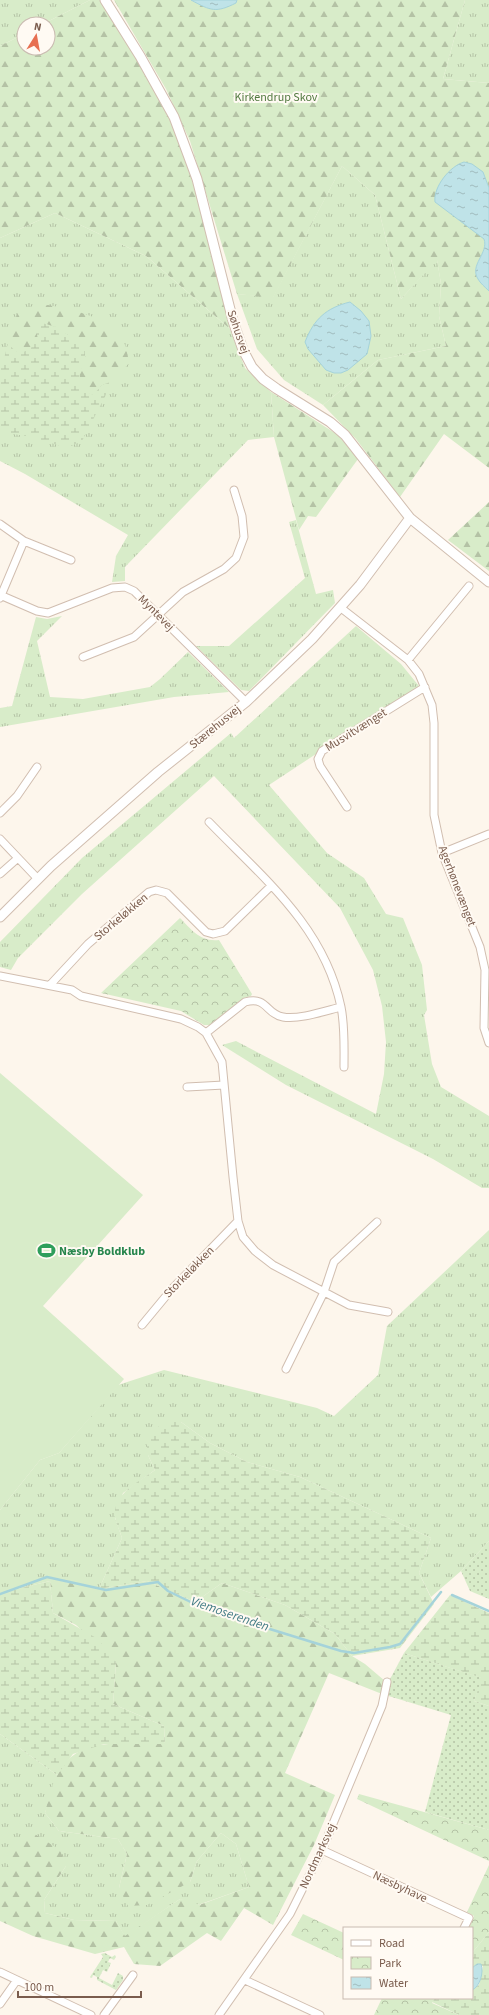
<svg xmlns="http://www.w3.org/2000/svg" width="489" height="2015" font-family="'Source Sans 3',sans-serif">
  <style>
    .grass { fill: url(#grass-tufts) }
    .forest { fill: url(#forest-firs) }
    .wetland { fill: url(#wetland-marsh) }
    .park { fill: url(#park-crowns) }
    .garden { fill: url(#garden-dots) }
    .pitch { fill: #d8ecc9 }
    .water { fill: url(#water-ripples); stroke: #a5d3da }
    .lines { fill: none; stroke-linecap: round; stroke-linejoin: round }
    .stream { stroke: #a5d3da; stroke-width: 2.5 }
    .minor-casing { stroke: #d1beb0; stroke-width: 9 }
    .tertiary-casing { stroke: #d1beb0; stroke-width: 11 }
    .minor { stroke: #fff; stroke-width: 7 }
    .tertiary { stroke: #fff; stroke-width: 9 }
    .labels { text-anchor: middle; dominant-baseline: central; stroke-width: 4; stroke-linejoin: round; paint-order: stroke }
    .park-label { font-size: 12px; fill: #537a41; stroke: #fffaf3 }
    .street-label { font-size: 12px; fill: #7a5c4d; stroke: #fffaf3 }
    .leisure-label { font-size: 12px; font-weight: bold; fill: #27864d; stroke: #fffaf3; text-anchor: start }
    .water-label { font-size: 13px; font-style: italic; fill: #437c86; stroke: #fffaf3 }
  </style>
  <defs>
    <pattern id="grass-tufts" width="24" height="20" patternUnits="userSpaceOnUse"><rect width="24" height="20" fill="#d8ecc9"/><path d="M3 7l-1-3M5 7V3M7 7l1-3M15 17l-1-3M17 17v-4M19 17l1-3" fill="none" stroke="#b4c2a5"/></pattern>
    <pattern id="forest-firs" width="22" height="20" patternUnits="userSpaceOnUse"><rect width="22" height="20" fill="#d8ecc9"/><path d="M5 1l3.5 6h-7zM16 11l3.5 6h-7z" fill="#b4c2a5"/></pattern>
    <pattern id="wetland-marsh" width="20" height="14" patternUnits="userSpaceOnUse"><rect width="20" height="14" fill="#d8ecc9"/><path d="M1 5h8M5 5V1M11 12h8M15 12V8" fill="none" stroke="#b4c2a5"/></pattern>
    <pattern id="park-crowns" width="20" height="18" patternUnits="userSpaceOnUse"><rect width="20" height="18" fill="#d8ecc9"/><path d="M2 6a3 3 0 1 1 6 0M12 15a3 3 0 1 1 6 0" fill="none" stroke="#b4c2a5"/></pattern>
    <pattern id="garden-dots" width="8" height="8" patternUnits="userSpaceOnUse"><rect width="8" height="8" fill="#d8ecc9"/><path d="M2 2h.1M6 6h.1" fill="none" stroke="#b4c2a5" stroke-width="1.8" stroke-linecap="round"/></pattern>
    <pattern id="water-ripples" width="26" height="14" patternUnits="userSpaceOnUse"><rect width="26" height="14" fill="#bfe3e8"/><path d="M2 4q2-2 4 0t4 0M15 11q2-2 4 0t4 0" fill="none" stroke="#a0bbbe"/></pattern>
  </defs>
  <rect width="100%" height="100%" fill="#fdf6ec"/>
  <path class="grass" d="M0 0H90L43 24H24V34L0 46Z
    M465 0H489V83L443 79Z
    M342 166 375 195 401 299 437 259 441 284 439 316 446 346 378 360 323 405 284 380 257 349 237 294 273 297Z
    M55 213 146 256 230 329 245 368 271 392 274 437 248 440 125 567V581L112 582 116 556 128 535 25 474 0 461V238Z
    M296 520 316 594 333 590 335 603 249 691 241 690 196 646H229L305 578 289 522Z
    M62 616 37 641 50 697 83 699 150 687 160 679 188 652 229 692 174 697 0 727V708L12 706 36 617 47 619Z
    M356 626 401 664 419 686 269 785 327 853 364 878 386 914 403 918 422 965 427 1010 424 1015 432 1064 441 1087 489 1116V1188H482L433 1159 286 1085 222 1045 236 1041 376 1114 384 1074 386 1042 382 1006 373 970 340 908 214 776 82 894 18 958 11 970 0 967V942L82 858 231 733 234 738Z
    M489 1230V1541L461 1571 431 1597 419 1573 431 1538 300 1477 247 1462 210 1443 181 1422 148 1455 155 1470 123 1493 115 1518 122 1538 99 1589 61 1581H50L0 1593V1510L40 1460 59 1453 118 1385 164 1370 317 1408 334 1416 378 1375 387 1326Z
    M0 1734 57 1775 45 1813 59 1831 118 1839 127 1854 119 1888 190 1882 197 1861 221 1833 236 1844 249 1887 198 1905 180 1899 125 1937 116 1921 74 1920 45 1913 44 1900 66 1866 0 1885Z"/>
  <path class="forest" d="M90 0H100C124 38 151 76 169 118 198 186 214 257 230 329L146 256 55 213 0 238V46L24 34V48H48V24H43Z
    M114 0H191L207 8 236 3 237 0H465L443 79 489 83V188L483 172 484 239C489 253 469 265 478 279 480 283 485 287 489 291V468L444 434 400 497 356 439 323 405 378 360 446 346 439 316 441 284 437 260 401 299 375 195 342 166 273 298 237 294 190 141 166 89Z
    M48 305C77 311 110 316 125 345 127 350 128 357 129 363L113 381 102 385 92 395 82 390 79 373 85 360V346L56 327 42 323 36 330 38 338 32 347 22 353 15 351 8 343 19 308Z
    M271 392 338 435 358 459 316 517 308 516 299 530 274 437Z
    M489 502V571L448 540Z
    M50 1581H61L99 1589 147 1581 195 1602 222 1583 285 1605 335 1634 352 1656 365 1664 385 1681 382 1694 329 1673 285 1773 335 1795 314 1845 273 1925 244 1908 221 1941 207 1933 160 1966 134 1964 124 1947 95 1954 33 1936 0 1921V1885L18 1838 30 1831 60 1850 66 1866 44 1900 45 1913 74 1920 116 1921 125 1936 180 1899 192 1901 199 1905 249 1887 236 1844 221 1833 197 1861 190 1882 147 1905 128 1906 119 1888 127 1854 118 1839 59 1831 45 1813C48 1801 51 1786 57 1775 79 1732 126 1747 165 1743L164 1726 113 1704 116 1663 76 1625 53 1613Z"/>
  <path class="wetland" d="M42 323 56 327 85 346V360L79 373 82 390 93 395 102 385 113 381 82 441 67 448 32 437 0 432V364L4 359 8 343 15 351 22 353 32 347 38 338 36 330Z
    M171 1419 181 1422 210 1443 247 1462 300 1477 431 1538 419 1573 434 1604 400 1648 352 1656 335 1634 285 1605 222 1583 195 1602 147 1581 99 1589 122 1538C120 1531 116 1524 115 1517 113 1493 139 1482 155 1470L148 1455 146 1439 153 1430Z
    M50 1581 53 1613 98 1639 116 1663 113 1704 164 1726 165 1744H104L73 1754 57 1775 0 1734V1593Z
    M450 1595 489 1613V1706L474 1701 481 1678 404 1653Z
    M489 1932V2015H459L432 2002 435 1998H472V1990L479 1985 483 1966 477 1964 472 1968V1953Z"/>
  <path class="park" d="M180 918C192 930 200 942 219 940L252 994 251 996 244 998 211 1025H204L181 1011 101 993Z
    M359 1794 489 1830V1861L357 1799Z
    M489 1865V1932L472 1953V1928H469L474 1916 467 1912Z
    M303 1914 344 1933V1960L291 1935Z
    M382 1998H435L432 2003 459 2015H374Z"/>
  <path class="garden" d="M489 1541V1599L470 1591 461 1571Z
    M404 1653 482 1678 474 1701 489 1706V1830L425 1812 451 1715 382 1694Z
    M105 1953 112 1957 115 1955 116 1957 114 1960 110 1958 108 1962 111 1963 107 1972 103 1970 99 1978 112 1985 118 1973 123 1976V1980L116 1990 97 1980V1977L93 1975 92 1978 90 1977 103 1957 101 1954Z"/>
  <path class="pitch" d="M0 1073 143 1195 43 1306 124 1379 59 1453 40 1460 0 1510Z"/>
  <path class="water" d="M191 0H237L236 3C216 13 211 11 191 0Z
    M464 162 472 164 483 172 489 188V291C485 287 480 283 478 279 469 265 489 253 484 239L435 202C433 187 450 166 464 162Z
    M350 302 361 311 369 321 371 336 367 354 348 370 341 373H334L326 370 308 349 305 342C314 319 326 308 350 302Z
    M477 1964H481C484 1972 480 1987 472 1990V1968Z"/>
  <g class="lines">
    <path class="stream" d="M0 1594 47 1577 106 1590 158 1582 168 1591 205 1609 341 1651 354 1653 390 1647 400 1644 441 1592
      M452 1595 489 1611"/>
    <defs>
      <path id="minor" d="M0 524 24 541 71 560
        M0 595 37 611 48 613 112 588 125 587 134 591 246 702
        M0 598 24 541
        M341 608 408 660 419 674 432 705 434 723V815L442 853 480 947 485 970 484 1028 489 1043
        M83 657 134 637 183 592 224 569 236 558 244 537 242 516 234 490
        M408 660 469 586
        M347 807 320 766 318 759 322 751 425 687
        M0 813 17 796 37 767
        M209 822C263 878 324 926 341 1007 345 1027 344 1047 344 1067
        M0 839 37 878
        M442 853 489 834
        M0 874 18 858
        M0 976 72 990 81 996 181 1019 198 1027 206 1033 222 1062 233 1177 238 1221 243 1237 255 1251 273 1265 349 1305 388 1312
        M50 985 88 944 149 892 156 890 167 893 206 932 213 934 225 931 271 886
        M206 1033 245 1002C268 996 265 1014 283 1017 298 1020 325 1011 341 1007
        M187 1087 224 1085
        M142 1325 171 1290 238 1221
        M286 1369 324 1292 334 1262 377 1222
        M322 1850 469 1918 464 1928
        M0 1972 91 2015
        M245 1980 320 2015
        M0 2004 17 1980
        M104 2015 133 1975
        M219 2015 290 1914 322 1850 382 1706 387 1682"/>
      <path id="tertiary" d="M105 0 140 56 174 117 197 179 233 321 243 350 252 367 263 379 277 389 330 422 345 435 410 518 489 582
        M0 917 51 866 158 772 246 702 312 639 360 585 410 518"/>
    </defs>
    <use href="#minor" class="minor-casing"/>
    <use href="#tertiary" class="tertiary-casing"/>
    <use href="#minor" class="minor"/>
    <use href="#tertiary" class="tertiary"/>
  </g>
  <defs>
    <symbol id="stadium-bare" viewBox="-9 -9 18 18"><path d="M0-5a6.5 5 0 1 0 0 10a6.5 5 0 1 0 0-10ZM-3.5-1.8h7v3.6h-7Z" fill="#2e9e5b" stroke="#fffaf3" stroke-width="2.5" paint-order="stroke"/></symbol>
  </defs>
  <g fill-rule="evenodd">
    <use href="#stadium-bare" x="34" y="1238" width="25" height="25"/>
  </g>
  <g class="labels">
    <g class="park-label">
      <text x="276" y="97">Kirkendrup Skov</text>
    </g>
    <g class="street-label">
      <text transform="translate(238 332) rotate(71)">Søhusvej</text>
      <text transform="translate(156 613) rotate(45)">Myntevej</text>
      <text transform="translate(215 727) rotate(-39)">Stærehusvej</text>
      <text transform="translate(356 730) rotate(-32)">Musvitvænget</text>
      <text transform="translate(457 886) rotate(69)">Agerhønevænget</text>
      <text transform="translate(121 917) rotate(-40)">Storkeløkken</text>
      <text transform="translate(189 1272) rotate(-46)">Storkeløkken</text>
      <text transform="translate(318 1856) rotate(-65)">Nordmarksvej</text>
      <text transform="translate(400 1887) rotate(25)">Næsbyhave</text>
    </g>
    <g class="leisure-label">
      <text x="59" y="1251">Næsby Boldklub</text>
    </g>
    <g class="water-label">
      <text transform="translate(230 1614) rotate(19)">Viemoserenden</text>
    </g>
  </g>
  <rect x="343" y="1927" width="130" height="72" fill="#fffaf3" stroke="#cabbb1"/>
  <rect x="351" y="1940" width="20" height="6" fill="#ffffff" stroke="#cabbb1"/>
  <text x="379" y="1947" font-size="12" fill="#7a5c4d">Road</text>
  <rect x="351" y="1957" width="20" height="12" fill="url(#park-crowns)" stroke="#cabbb1"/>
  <text x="379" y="1967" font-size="12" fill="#7a5c4d">Park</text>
  <rect x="351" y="1977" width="20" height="12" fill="url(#water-ripples)" stroke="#cabbb1"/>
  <text x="379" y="1987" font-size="12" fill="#7a5c4d">Water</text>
  <g transform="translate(36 36) rotate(11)"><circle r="19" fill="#fffaf3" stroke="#cabbb1"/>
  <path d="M0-3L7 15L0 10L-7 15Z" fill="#e76f51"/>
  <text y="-6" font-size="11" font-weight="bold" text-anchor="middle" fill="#7a5c4d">N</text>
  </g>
  <path d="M18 1991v6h123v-6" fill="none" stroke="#7a5c4d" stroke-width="2"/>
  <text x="24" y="1991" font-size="12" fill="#7a5c4d" stroke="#fffaf3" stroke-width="3" paint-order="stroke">100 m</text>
</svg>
